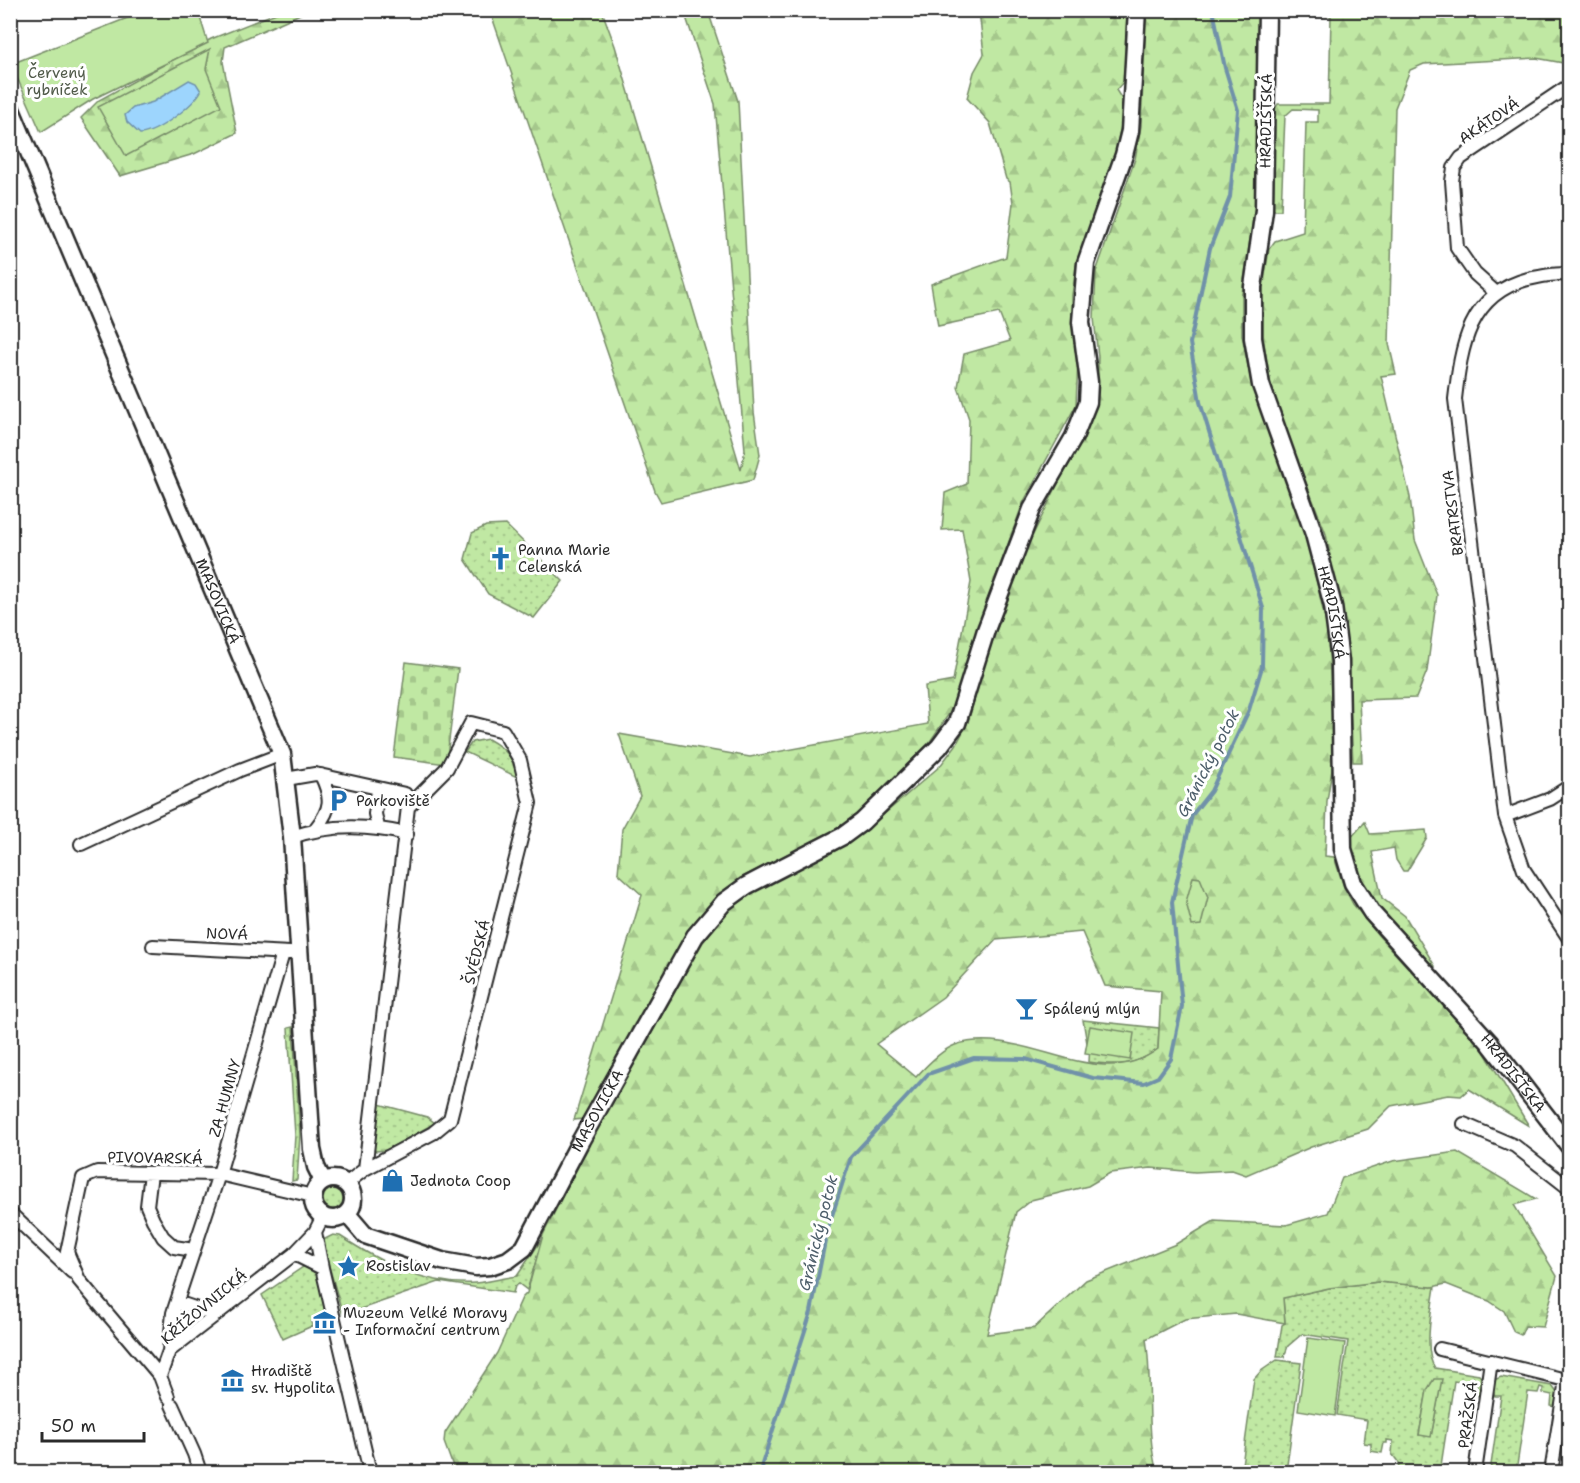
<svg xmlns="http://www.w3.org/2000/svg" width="1580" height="1483" font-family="'Shantell Sans',sans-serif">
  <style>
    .grass { fill: url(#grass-dots); stroke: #768a67; stroke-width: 1.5; fill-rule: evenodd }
    .forest { fill: url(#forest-firs); stroke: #768a67; stroke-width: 1.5; fill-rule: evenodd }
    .cemetery { fill: url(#cemetery-stones); stroke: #768a67; stroke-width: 1.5 }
    .park { fill: #c0e8a3; stroke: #768a67; stroke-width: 1.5 }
    .water { fill: #9dd5fd; stroke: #6f91a9; stroke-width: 1.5 }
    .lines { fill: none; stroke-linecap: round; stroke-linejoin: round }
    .stream { stroke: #6f91a9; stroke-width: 4 }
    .street-casing { stroke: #2b2b2b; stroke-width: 16 }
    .secondary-casing { stroke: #2b2b2b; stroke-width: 21 }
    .street { stroke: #fff; stroke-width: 12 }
    .secondary { stroke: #fff; stroke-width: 16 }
    .labels { text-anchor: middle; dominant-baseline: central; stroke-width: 6; stroke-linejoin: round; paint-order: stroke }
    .park-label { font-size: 15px; fill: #505a49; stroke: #fff }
    .street-label { font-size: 15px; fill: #2b2b2b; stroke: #fff }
    .poi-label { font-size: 15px; fill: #2b2b2b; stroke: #fff; text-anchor: start }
    .water-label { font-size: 16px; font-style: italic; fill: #4d5e6a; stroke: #fff }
  </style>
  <defs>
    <pattern id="grass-dots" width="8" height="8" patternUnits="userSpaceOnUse" patternTransform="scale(1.5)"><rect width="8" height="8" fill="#c0e8a3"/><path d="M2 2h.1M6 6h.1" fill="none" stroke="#a5c78c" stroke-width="1.8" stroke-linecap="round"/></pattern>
    <pattern id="forest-firs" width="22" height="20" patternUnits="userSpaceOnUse" patternTransform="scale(1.5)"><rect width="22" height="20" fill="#c0e8a3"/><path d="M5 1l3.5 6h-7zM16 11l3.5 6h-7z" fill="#a5c78c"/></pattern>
    <pattern id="cemetery-stones" width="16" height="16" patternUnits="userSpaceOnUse" patternTransform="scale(1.5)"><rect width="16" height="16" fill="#c0e8a3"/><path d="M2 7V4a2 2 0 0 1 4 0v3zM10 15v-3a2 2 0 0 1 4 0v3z" fill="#a5c78c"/></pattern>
  </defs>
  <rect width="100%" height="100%" fill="#fff"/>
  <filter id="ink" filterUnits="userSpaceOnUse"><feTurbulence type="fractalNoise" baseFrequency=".0167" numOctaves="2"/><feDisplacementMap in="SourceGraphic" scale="12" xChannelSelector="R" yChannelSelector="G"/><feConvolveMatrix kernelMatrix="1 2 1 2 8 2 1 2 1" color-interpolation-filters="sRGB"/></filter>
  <g filter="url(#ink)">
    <path class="grass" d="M506 525 563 581 534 618 488 594 465 559 472 533 486 526Z
      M488 739C506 749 513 757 517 777L465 752 472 742Z
      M1083 1020 1159 1028 1158 1049C1136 1066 1116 1066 1089 1062L1091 1026 1087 1043Z
      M293 1027 300 1135 297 1180 292 1181 295 1135 288 1028Z
      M375 1103 427 1117 435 1123 387 1150 376 1151 371 1148Z
      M323 1199a10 10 0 1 1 20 0a10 10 0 1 1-20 0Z
      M333 1235 340 1236C380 1262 425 1286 475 1283 489 1282 503 1278 517 1276L544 1236 527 1290 519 1284 515 1286 513 1293 439 1282 343 1315 323 1245V1240Z
      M306 1265 319 1277 328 1315 311 1322 312 1326 283 1339 262 1295Z
      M1378 1282 1435 1287C1432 1306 1423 1353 1435 1368L1479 1375 1484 1381 1482 1396 1476 1395 1477 1384 1454 1381 1440 1472H1398L1399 1463 1392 1454 1393 1441 1387 1440V1443H1384L1382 1453 1371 1451V1444L1364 1443 1367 1420 1337 1415 1348 1341 1302 1334 1288 1346 1284 1357H1277L1282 1325 1285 1323 1283 1298 1329 1288ZM1440 1388 1431 1436 1419 1435 1427 1391Z
      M1277 1360 1301 1363 1286 1472H1241L1254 1379 1261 1371Z
      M1501 1377 1552 1386 1558 1394 1556 1407 1551 1406 1552 1395 1543 1393V1388L1540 1387 1538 1393 1528 1392 1516 1472H1490L1501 1396H1495L1491 1386 1494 1380Z"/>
    <path class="forest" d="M281 11H307L225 47 223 62 237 133 194 154 120 176 81 118 99 100 211 39Z
      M490 11H602L615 46 741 470 745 450 715 104 684 11H708L738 101 754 412 760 455 753 480 661 502 655 491Z
      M979 11H1127L1124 81 1116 90 1123 101 1121 126 1115 153 1076 266 1072 295V315L1078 360 1076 405 1023 503 970 648 955 705 929 743 856 815 838 828 741 878 717 896 688 931 582 1119 574 1120 642 895 618 873 622 829 640 796 619 734 750 757 928 724 925 686 953 681 971 582 962 529 942 530 945 493 967 484 969 419 958 387 964 354 1010 341 999 313 938 326 931 284 1006 257 1013 203 1010 182 1006 179 990 123 967 98 974 72 984 54Z
      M1146 11H1258L1257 191 1242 294V335L1252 387 1308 542 1328 633 1334 757 1327 801 1325 856 1334 857 1344 887 1353 904 1378 935 1482 1048 1529 1126 1469 1089 1461 1096 1448 1095 1391 1106 1368 1129 1311 1147 1246 1175 1232 1170 1195 1172 1151 1168 1110 1173 1088 1186 1031 1200 1016 1212 987 1334 1034 1328 1086 1280 1176 1244 1214 1221 1286 1225 1328 1213 1342 1178 1393 1161 1457 1152 1536 1199 1514 1205 1557 1276 1543 1327 1525 1326 1521 1335 1514 1332 1504 1311 1489 1301 1446 1284 1432 1287 1378 1282 1329 1288 1283 1298 1285 1323 1236 1314 1185 1319 1146 1339C1153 1383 1145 1430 1157 1472H455L444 1442 445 1433 497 1353 522 1298 527 1293 543 1235 589 1144 703 942 730 909 751 893 847 844 867 829 940 766 956 745 968 722 985 662 1024 553 1097 404 1098 357 1094 318 1096 272 1135 159 1141 126ZM1082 932 1105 986 1161 991 1158 1049C1097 1096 1022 1023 955 1045 941 1050 926 1066 916 1077L876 1044 943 997 996 940Z
      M1276 11H1569V64L1536 58 1424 64 1410 70 1395 108 1389 344 1396 374 1381 376 1410 497 1415 540 1437 595 1427 671 1416 698 1359 700 1362 762H1353L1347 648 1326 534 1273 398 1263 337V288L1269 249 1275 241 1303 232 1306 122H1318V110L1293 109 1285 116 1281 210H1269L1272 115 1278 104H1329L1331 16 1276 14Z
      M1365 822 1370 834 1426 830 1427 838 1407 871H1403L1396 860 1394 848 1372 852 1382 898 1405 916 1435 966 1429 968 1387 921 1357 877 1349 840Z"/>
    <path class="cemetery" d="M406 662 458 669 446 764 394 757Z"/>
    <path class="park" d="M145 11H198L208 43 93 99 41 132 11 64Z
      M210 49 206 69 221 106 126 156 98 107Z
      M1193 877 1200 878 1208 897 1201 925 1192 926 1186 902Z
      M1090 1026 1134 1033 1130 1060 1085 1053Z
      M1308 1338 1345 1343 1335 1416 1298 1410Z
      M1434 1379H1442L1431 1437 1419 1435 1427 1390Z"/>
    <path class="water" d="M189 80 196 83 201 91C193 106 157 133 140 134L127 122 125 115 133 108 153 102Z"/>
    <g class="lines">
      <path class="stream" d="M763 1472 762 1464 811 1312 827 1231 851 1157 928 1074 974 1058 1025 1059 1093 1078 1144 1083 1158 1077 1171 1059 1182 1006 1172 902 1192 815 1211 791 1249 710 1262 667 1263 608 1200 402 1190 343 1210 248 1230 197 1238 110 1225 68 1213 10"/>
      <defs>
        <path id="street" d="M1570 275C1555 273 1543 276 1528 279 1469 294 1461 346 1455 399L1505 816 1524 870 1570 940
          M1495 292 1475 274 1457 248 1452 181 1454 168 1461 158 1570 85
          M286 779 315 774 405 794 408 807
          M378 790 375 814 378 827
          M1505 816 1550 799 1570 786
          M316 828C332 808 332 798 321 775
          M292 837C329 824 369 825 407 834
          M81 844 240 770 282 754
          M153 946 290 953
          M1464 1124 1515 1146 1570 1189
          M151 1173 147 1206 153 1220 163 1237 174 1247 194 1250
          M347 1183 365 1169 408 807 447 768 471 723 503 731 520 760 530 803 450 1119 433 1133 365 1169
          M10 1213 72 1272
          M315 1232 322 1268
          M294 1254 322 1268 370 1472
          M177 1302 215 1315
          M1440 1349 1570 1381
          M169 1351 173 1313 219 1174 283 953
          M160 1376 169 1351 294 1254 315 1232 323 1216
          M168 1397 160 1376 79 1280 67 1252 83 1178 97 1172 219 1174 313 1196
          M172 1405 194 1454 200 1472
          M1475 1472 1491 1361
          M1551 1472 1566 1380"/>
        <g id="secondary">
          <path id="s1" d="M1267 10 1264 210 1253 287V338L1261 385 1314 534 1333 606 1340 661 1343 849 1353 883 1372 913 1489 1042 1570 1147"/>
          <path id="s2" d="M10 107 282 754 292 837 312 1149 316 1167 323 1181"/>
          <circle cx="333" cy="1199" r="20"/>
          <path id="s3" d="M347 1214 365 1235 442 1261 476 1267 490 1266 508 1260 524 1248 581 1140 695 936 724 902 746 886 843 836 862 822 939 747 957 723 986 630 1032 509 1074 437 1088 402 1089 382 1081 322 1086 263 1124 155 1130 131 1137 10"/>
        </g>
      </defs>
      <use href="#street" class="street-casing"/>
      <use href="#secondary" class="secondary-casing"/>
      <use href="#street" class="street"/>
      <use href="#secondary" class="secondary"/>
    </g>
  </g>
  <defs>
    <symbol id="church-bare" viewBox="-9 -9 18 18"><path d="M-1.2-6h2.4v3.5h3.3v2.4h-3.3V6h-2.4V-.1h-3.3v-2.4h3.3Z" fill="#1f6fb2" stroke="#fff" stroke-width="2.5" paint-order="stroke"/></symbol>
    <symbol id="parking-bare" viewBox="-9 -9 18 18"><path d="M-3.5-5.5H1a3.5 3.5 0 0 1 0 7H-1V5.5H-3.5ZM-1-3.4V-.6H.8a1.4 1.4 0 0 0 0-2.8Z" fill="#1f6fb2" stroke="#fff" stroke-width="2.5" paint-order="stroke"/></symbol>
    <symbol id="bar-bare" viewBox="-9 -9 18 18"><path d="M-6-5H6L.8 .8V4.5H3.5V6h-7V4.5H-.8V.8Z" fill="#1f6fb2" stroke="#fff" stroke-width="2.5" paint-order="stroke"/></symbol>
    <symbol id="shop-bare" viewBox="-9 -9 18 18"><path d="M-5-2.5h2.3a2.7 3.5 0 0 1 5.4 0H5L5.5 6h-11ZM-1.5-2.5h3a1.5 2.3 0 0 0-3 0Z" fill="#1f6fb2" stroke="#fff" stroke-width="2.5" paint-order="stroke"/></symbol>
    <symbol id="sight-bare" viewBox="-9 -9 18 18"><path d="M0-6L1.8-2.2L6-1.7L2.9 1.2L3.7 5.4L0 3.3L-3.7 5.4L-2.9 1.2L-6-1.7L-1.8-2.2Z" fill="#1f6fb2" stroke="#fff" stroke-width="2.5" paint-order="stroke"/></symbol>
    <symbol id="museum-bare" viewBox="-9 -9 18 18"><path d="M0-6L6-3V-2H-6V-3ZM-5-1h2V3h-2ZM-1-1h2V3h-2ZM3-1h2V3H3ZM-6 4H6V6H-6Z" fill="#1f6fb2" stroke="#fff" stroke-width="2.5" paint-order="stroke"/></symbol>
  </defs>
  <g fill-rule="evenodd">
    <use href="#church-bare" x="484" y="542" width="33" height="33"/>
    <use href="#parking-bare" x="322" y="784" width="33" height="33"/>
    <use href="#bar-bare" x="1010" y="992" width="33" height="33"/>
    <use href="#shop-bare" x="376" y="1164" width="33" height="33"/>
    <use href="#sight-bare" x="332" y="1250" width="33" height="33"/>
    <use href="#museum-bare" x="308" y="1306" width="33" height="33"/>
    <use href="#museum-bare" x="216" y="1364" width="33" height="33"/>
  </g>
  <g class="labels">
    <g class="park-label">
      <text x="57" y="73">Červený<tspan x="57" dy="17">rybníček</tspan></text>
    </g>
    <g class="street-label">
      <text transform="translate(1266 121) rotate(-89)">HRADIŠŤSKÁ</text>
      <text transform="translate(1489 121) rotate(-34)">AKÁTOVÁ</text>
      <text transform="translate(1453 513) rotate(-97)">BRATRSTVA</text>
      <text stroke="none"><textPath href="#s2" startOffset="536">MAŠOVICKÁ</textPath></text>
      <text stroke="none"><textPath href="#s1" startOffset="615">HRADIŠŤSKÁ</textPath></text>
      <text transform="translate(227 934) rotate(2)">NOVÁ</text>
      <text transform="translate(477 952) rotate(-76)">ŠVÉDSKÁ</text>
      <text stroke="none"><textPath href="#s1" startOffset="1137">HRADIŠŤSKÁ</textPath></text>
      <text transform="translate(225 1098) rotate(-74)">ZA HUMNY</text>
      <text stroke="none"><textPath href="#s3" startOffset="352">MAŠOVICKÁ</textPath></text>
      <text transform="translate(155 1158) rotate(1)">PIVOVARSKÁ</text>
      <text transform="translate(204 1307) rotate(-40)">KŘÍŽOVNICKÁ</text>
      <text transform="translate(1468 1415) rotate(-82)">PRAŽSKÁ</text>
    </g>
    <g class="poi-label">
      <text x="518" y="550">Panna Marie<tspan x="518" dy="17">Celenská</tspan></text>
      <text x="356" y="801">Parkoviště</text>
      <text x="1044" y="1009">Spálený mlýn</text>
      <text x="410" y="1181">Jednota Coop</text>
      <text x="366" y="1266">Rostislav</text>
      <text x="343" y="1313">Muzeum Velké Moravy<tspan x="343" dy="17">- Informační centrum</tspan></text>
      <text x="251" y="1371">Hradiště<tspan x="251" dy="17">sv. Hypolita</tspan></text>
    </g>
    <g class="water-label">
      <text transform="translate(1208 763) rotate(-63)">Gránický potok</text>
      <text transform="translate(818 1233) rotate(-76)">Gránický potok</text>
    </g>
  </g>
  <rect width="1580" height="1483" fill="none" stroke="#fff" stroke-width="36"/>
  <rect x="18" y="18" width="1544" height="1447" fill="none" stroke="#2b2b2b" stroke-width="2" filter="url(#ink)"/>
  <path d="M42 1432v9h102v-9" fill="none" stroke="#2b2b2b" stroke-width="3"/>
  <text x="51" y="1432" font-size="18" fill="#2b2b2b" stroke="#ffffff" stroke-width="4.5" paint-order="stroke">50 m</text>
</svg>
